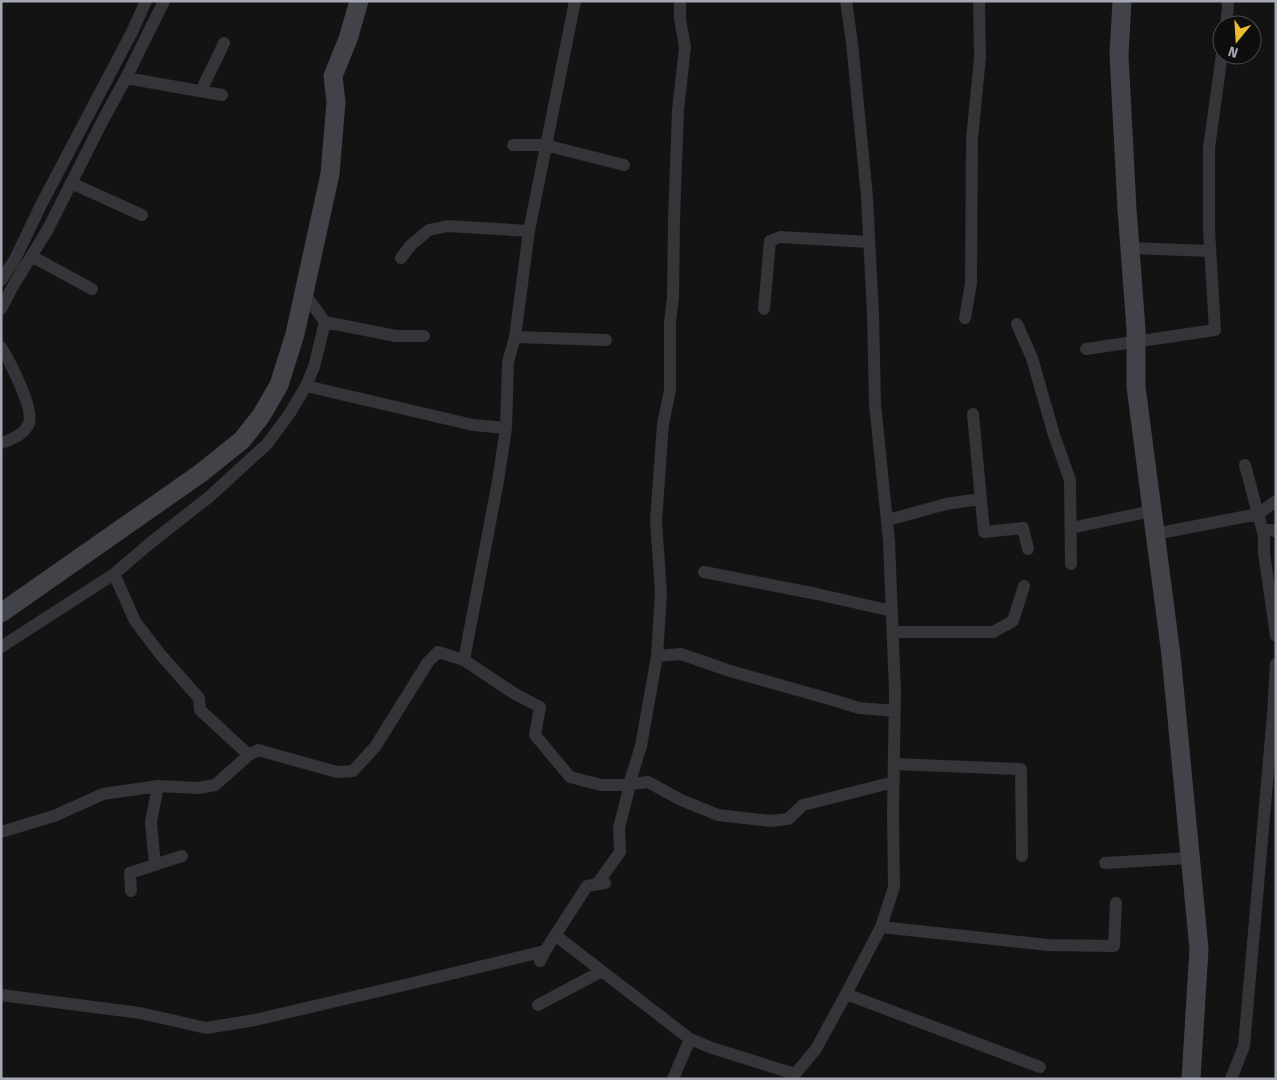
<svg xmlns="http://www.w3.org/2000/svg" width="1277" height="1080" font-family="'Fira Sans',sans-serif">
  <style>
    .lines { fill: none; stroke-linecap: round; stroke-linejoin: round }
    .street { stroke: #343439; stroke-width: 12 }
    .secondary { stroke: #424349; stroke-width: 19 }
  </style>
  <rect width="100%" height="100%" fill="#131314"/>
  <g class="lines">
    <path class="street" d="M575 1 529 231 515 337 508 362 506 428 498 481 464 660 515 694 540 707 535 735 570 777 601 785H623L648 782 681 800 718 815 771 821 788 819 803 805 894 782
      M1226 25 1228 7 1227 1
      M126 78 222 95
      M201 91 224 43
      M513 145H545L624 165
      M71 183 142 215
      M1130 248 1210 251
      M31 256 92 289
      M401 258 411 245 429 230 447 226 529 231
      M1 280 14 261 42 203 132 32 146 1
      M1 309 13 286 48 229 103 120 126 78 164 1
      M764 309 770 241 780 237 869 242
      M965 318 971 283 972 139 980 57 979 1
      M325 322 396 336H424
      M1017 324 1032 358 1054 435 1070 480 1071 564
      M515 337 606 340
      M1 347C10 362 34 408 29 423 25 434 11 440 1 443
      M1086 349 1215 330 1209 230V148L1222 54
      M306 386 473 425 506 428
      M973 414 984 532 1023 528 1028 549
      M1245 465 1264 536V553L1276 636
      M888 520 946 504 980 499
      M1071 528 1152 511
      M1262 529 1276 531
      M1155 534 1258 514 1276 501
      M704 572 817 594 892 611
      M114 574 135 621 160 654 199 698 200 710 249 755
      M893 632H993L1013 621 1024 586
      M1 647 114 574 149 544 209 497 267 444 290 413 306 386 314 367 325 322 304 293
      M657 656 681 654 730 671 833 700 859 708 895 711
      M894 764 1021 769 1022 856
      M1 832 54 816 103 794 158 786 198 788 215 785 249 755 258 750 337 772 353 771 375 747 428 662 438 652 464 660
      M1105 863 1190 858
      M155 865 151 822 158 786
      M597 884 620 852 619 828 630 785 631 778 641 746 657 656 661 593 656 521 663 424 670 390V322L673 298 674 220 678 110 685 47 680 19V1
      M131 891 130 873 182 856
      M881 927 1048 945 1114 946 1116 903
      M555 935 690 1039 712 1048 795 1074
      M540 961 545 951 587 886 605 883
      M846 994 1040 1067
      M1 995 140 1013 206 1028 255 1020 413 983 545 951
      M538 1005 602 971
      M673 1079 690 1039
      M791 1079 816 1049 846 994 881 927 894 887 893 814 895 692 889 541 875 404 873 314 867 197 852 43 846 1
      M1231 1079 1244 1046 1273 714 1276 664"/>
    <path class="secondary" d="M1122 1 1119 55 1127 209 1136 329V387L1171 655 1199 949 1191 1079
      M1 613 201 473 242 440 261 416 279 385 295 334 330 174 336 102 333 76 348 39 359 1"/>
  </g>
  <rect width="1277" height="1080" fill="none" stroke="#a5a8b5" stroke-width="5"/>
  <g transform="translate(1237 40) rotate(198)"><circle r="24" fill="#0e0e0f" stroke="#4a4c51"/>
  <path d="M0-4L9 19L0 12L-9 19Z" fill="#ecbd33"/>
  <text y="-8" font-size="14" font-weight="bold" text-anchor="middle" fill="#a5a8b5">N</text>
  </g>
</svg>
